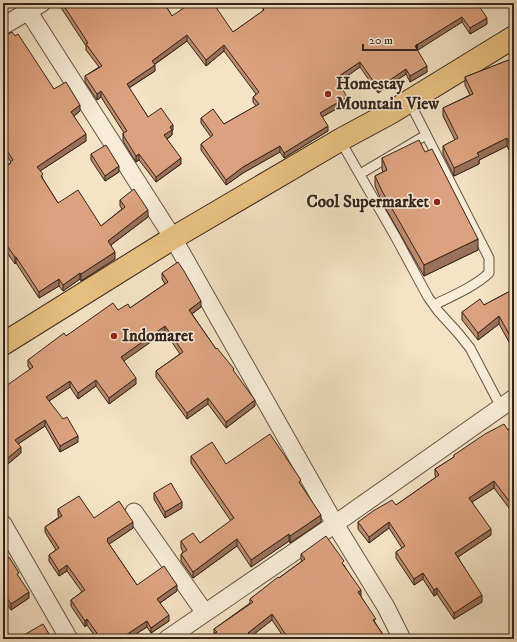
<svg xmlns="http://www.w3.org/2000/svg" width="517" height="642" font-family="'IM FELL DW Pica',serif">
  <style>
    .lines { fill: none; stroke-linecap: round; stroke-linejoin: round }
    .lane-casing { stroke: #645445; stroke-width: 11 }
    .street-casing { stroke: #645445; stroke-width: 19 }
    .highway-casing { stroke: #34241b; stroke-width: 24 }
    .lane { stroke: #f8edd9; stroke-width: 9 }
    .street { stroke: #f8edd9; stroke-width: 17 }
    .highway { stroke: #eac282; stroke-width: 22 }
    .wall { fill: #bd8b6d; stroke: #34241b }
    .shaded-wall { fill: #9a7159; stroke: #34241b }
    .building { fill: #dca27f; stroke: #34241b }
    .poi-dot { fill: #8f2418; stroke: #f8edd9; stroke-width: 1.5 }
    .labels { text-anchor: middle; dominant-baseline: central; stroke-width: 3; stroke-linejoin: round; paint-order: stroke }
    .poi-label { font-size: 17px; font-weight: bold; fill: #34241b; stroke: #f8edd9; text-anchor: start }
  </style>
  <rect width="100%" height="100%" fill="#f4e3c4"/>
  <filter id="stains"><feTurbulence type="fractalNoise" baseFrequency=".005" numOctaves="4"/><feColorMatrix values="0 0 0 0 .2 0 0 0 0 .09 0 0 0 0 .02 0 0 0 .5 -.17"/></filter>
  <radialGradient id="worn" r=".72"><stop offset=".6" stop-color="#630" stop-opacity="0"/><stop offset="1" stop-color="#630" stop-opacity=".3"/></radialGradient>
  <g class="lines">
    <defs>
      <path id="lane" d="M409 101 489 258V273C474 287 452 296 434 305
        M340 140 395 236 428 297 438 311 458 333 470 348 501 407
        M360 174 426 135"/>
      <path id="street" d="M23 3 173 238 335 524 386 607 402 639
        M3 26 42 3
        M134 512 205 613
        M3 524 69 639
        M167 639 335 524 514 398"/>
      <path id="highway" d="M3 344 173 238 340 140 390 113 514 37"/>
    </defs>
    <use href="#lane" class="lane-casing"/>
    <use href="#street" class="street-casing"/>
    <use href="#highway" class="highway-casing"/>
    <use href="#lane" class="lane"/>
    <use href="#street" class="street"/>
    <use href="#highway" class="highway"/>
  </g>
  <path class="wall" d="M58 3H164L172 16 233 32 263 11V8L477 3 487 24 470 34 462 22 417 50 427 72 410 82 406 74 378 93 360 67 338 82 347 103 322 117 328 131 284 158 280 152 243 173 226 185 201 150V144L211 137 201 123V118L224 124 256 106 253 102V97L256 94 224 51 206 66 187 41 154 65 155 71 129 88 148 117 173 130 172 131V135L167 139 181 164 156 182 139 160 136 162 123 141V133H124L101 97 97 100 85 82V76L99 67 86 50V46Z
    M3 37 54 89 80 111 74 116 86 141 40 171 43 179 58 203 101 226 122 209 120 206V200L148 217 111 245 115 259 81 281 80 279 63 291 59 286 39 298 16 263 15 264 3 247V168L10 163 11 162 3 150Z
    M514 58V160L507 146 479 160V164L454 176 443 154V146L455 140 443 116V108L470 95 465 85V77Z
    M425 152 478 250 424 276 382 202 375 186V176L383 172 382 169V158Z
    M91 154 119 172 105 181 91 160Z
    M514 256V273L510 267V259Z
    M162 273 201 307 192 314 216 349 234 372 255 406 226 428 208 404 187 419 156 377V371L180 354 165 332 123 361 136 384 109 404 96 386 78 399 70 387 49 401 78 442 60 452 45 426 18 444 21 453 3 468 30 369 28 366V360L66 336 118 310 130 308 165 284 162 279Z
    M514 289V351L499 324 478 340 462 320V312L484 305Z
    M514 426 512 512 494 488 472 502 491 535 458 557 482 602 454 619 437 594 434 596 423 579 414 585 396 558V552L402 548 389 528 369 543 358 529V522L396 505 436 477 435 475V469L454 457V455L508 430Z
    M191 456 226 464 301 485 321 522 290 543 289 541 251 567 237 546 193 578 181 561V554L183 552 181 548V541L200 543 231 521 191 463Z
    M154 493 182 508 165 518 154 499Z
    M58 509 133 528 109 544 137 585 177 591 160 603 169 621 151 633 147 627 128 639H97L87 625 85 627 71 606V600L82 592 67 571 59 576 49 561V555L56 550 45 532V527L59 517 58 515Z
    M301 554 344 565 376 624 386 639H285L272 620 250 637 214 633V629L250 603V599L302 561 301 559Z
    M3 561 19 577 29 598 11 610 3 598Z"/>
  <path class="shaded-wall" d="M462 17V22L415 52V46Z
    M487 18V24L470 34V28Z
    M187 35V41L152 66V61Z
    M224 45V51L206 66V60Z
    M360 62V67L336 84V78Z
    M155 65V71L127 89V84Z
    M427 66V72L410 82V76Z
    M406 69V74L378 93V88Z
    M101 91V97L97 100V94Z
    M347 97V103L320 118V113Z
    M80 105V111L71 118V112Z
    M173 125V130L172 131V135L164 141V135L170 127Z
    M328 126V131L284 158V153Z
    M86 134V141L37 173V167Z
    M507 138V146L479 160V164L454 176V168L477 153Z
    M280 146V152L243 173 226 185V180L243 167Z
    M139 154V160L136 162V156Z
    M181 158V164L156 182V177Z
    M119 166V172L105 181V176Z
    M148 210V217L108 247V241Z
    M478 239V250L424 276V265Z
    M115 252V259L81 281V274Z
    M15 257H16V263L15 264Z
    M80 273V279L63 291V285Z
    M59 279V286L39 298V292Z
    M201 301V307L189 316V310Z
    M6 305V313L3 315V307Z
    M499 316V324L478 340V333Z
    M165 326V332L121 363V357Z
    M136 378V384L109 404V398Z
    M96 380V386L78 399V393Z
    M70 381V387L46 403V397Z
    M208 398V404L187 419V413Z
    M255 400V406L226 428V422Z
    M45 420V426L15 446V440Z
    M78 436V442L60 452V446Z
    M21 447V453L3 468V462Z
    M494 481V488L469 504V498Z
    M182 502V508L165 518V512Z
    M514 504V510L512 512V505Z
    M321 515V522L290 543V536Z
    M133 522V528L108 545 107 541V539Z
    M389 522V528L369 543V537Z
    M491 529V535L455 559V553Z
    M289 534V541L251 567V560Z
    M237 539V546L193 578V572Z
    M67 565V571L59 576V571Z
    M423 573V579L414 585V579Z
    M177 585V591L157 605V599Z
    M437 588V594L434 596V590Z
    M361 590V596L358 592Z
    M29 592V598L11 610V604Z
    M482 595V602L454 619V613Z
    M272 614V620L248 639V633Z
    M169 615V621L151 633V628Z
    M87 619V625L85 627V621Z
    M147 621V627L128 639H120Z"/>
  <path class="building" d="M62 3H164L172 16 191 3H213L233 32 264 10 263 8 269 3H477L487 18 470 28 462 17 415 46 427 66 410 76 406 69 378 88 360 62 336 78 347 97 320 113 328 126 284 153 280 146 243 167 226 180 201 144 213 135 201 118 213 109 224 124 259 104 253 97 259 92 224 45 206 60 187 35 152 61 155 65 127 84 148 117 161 108 173 125 170 127 172 130 164 135 181 158 156 177 139 154 136 156 123 135H124L123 133 127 131 101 91 97 94 85 76 102 66 86 44 88 43Z
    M12 32 15 36 18 34 54 89 66 82 80 105 71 112 86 134 37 167 43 174 41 176 58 203 78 190 101 226 125 207 120 200 134 189 148 210 108 241 115 252 81 274 80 273 63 285 59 279 39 292 16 257H15L3 240V168L11 163 10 162 13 160 3 144V37Z
    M514 58V152L507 138 477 153 479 156 454 168 443 146 458 138 443 108 473 94 465 77Z
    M419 140 425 152 432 149 478 239 424 265 382 191 375 176 387 170 382 158Z
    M106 145 119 166 105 176 91 154Z
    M514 256V265L510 259Z
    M178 262 184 271 201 301 189 310 216 349 217 348 234 369 233 370 255 400 226 422 208 398 187 413 156 371 183 352 165 326 121 357 136 378 109 398 96 380 78 393 70 381 46 397 63 419 67 417 78 436 60 446 45 420 15 440 21 447 3 462V388L33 367 28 360 64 333 66 336 113 303 118 310 128 304 130 308 168 282 162 273Z
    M514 289V343L499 316 478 333 462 312 480 299 484 305Z
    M3 300 6 305 3 307Z
    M504 424 508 430 514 426V504L512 505 494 481 469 498 491 529 455 553 482 595 454 613 437 588 434 590 423 573 414 579 396 552 405 546 389 522 369 537 358 522 373 511 392 500 396 505 439 475 435 469 454 457V455L485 434Z
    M270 434 301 480 299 482 321 515 290 536 289 534 251 560 237 539 193 572 181 554 187 550 181 541 193 533 200 543 234 518 191 456 212 442 226 464Z
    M171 483 182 502 165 512 154 493Z
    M79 496 94 518 119 501 133 522 107 539 108 540 107 541 137 585 164 566 177 585 157 599 169 615 151 628 147 621 120 639H101L87 619 85 621 71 600 85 590 67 565 59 571 49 555 59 548 45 527 62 516 58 509Z
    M326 536 344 561 342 563 361 590 358 592 376 619 373 620 386 639H290L287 635H286L272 614 248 633 252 639H206L217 632 214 629 253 602 250 599 278 577 279 578 305 559 301 554Z
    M9 557 19 573 17 574 29 592 11 604 3 592V561Z
    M43 624 52 639H17Z
    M440 635 442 639H433Z"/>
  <g class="poi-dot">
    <circle cx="328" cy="94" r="4"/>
    <circle cx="437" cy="202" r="4"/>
    <circle cx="114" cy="336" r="4"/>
  </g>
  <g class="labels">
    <g class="poi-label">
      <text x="336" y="84">Homestay<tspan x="336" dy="20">Mountain View</tspan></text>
      <text x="429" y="202" text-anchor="end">Cool Supermarket</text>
      <text x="122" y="336">Indomaret</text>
    </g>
  </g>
  <rect width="517" height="642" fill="none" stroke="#f4e3c4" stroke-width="16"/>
  <rect x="4" y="4" width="509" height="634" fill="none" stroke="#34241b" stroke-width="2"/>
  <rect x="8" y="8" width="501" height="626" fill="none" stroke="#34241b"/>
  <path d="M363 44v6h54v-6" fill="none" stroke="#34241b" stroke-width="2"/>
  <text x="369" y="44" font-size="12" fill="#34241b" stroke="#f8edd9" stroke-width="3" paint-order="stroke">20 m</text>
  <rect width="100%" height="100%" filter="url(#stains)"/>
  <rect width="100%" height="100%" fill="url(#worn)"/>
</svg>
